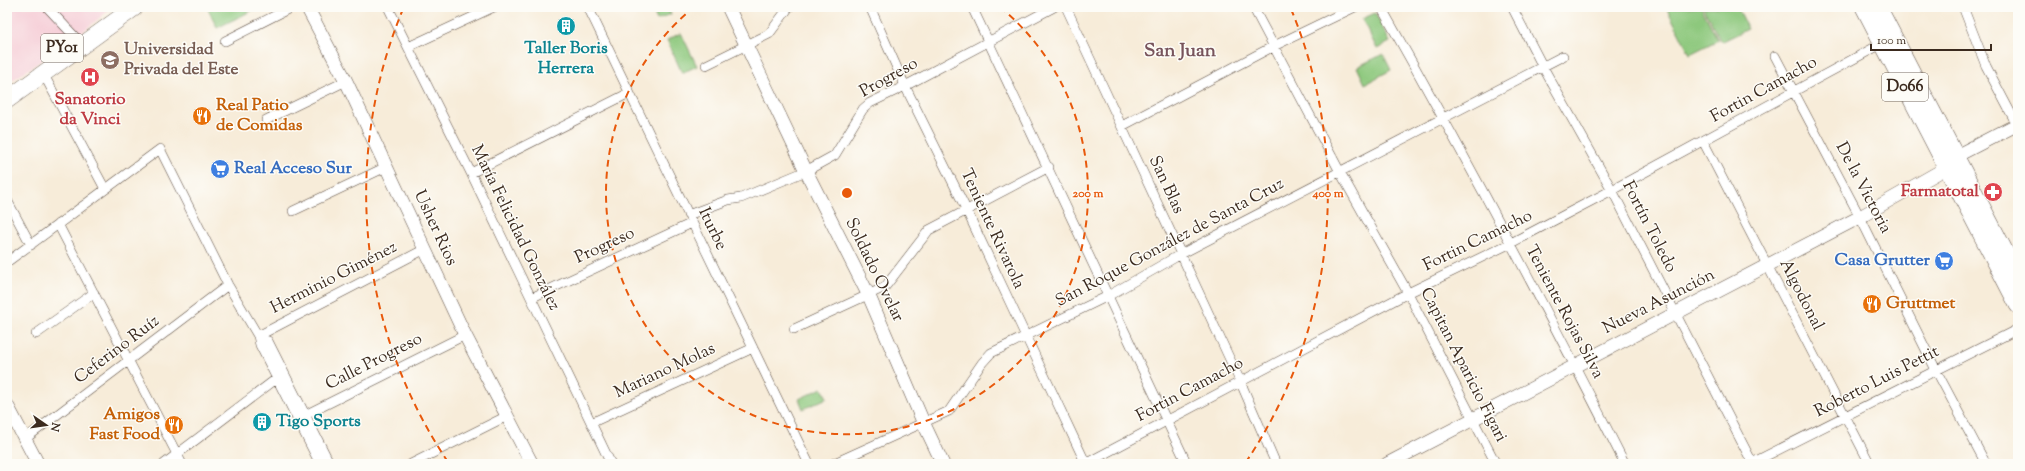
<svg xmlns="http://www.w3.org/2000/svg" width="2025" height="471" font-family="'Sorts Mill Goudy',serif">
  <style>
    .built { fill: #f6cfd8 }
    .green { fill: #8dc87d; stroke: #64794e }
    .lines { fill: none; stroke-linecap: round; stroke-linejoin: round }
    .street-casing { stroke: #57473a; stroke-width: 10 }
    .secondary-casing { stroke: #57473a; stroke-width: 14 }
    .highway-casing { stroke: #57473a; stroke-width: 18 }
    .street { stroke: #fff; stroke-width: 9 }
    .secondary { stroke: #fff; stroke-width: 13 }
    .highway { stroke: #fff; stroke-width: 17 }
    .ring { fill: none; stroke: #e8590c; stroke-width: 2; stroke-dasharray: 7 5 }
    .labels { text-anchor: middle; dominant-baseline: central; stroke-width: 3; stroke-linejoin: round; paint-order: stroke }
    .shield { fill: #fdfcf7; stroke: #75695f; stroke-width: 1 }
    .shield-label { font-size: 16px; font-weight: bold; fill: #3b2a1e }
    .culture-label { font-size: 17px; font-weight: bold; fill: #0d838f; stroke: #fdfcf7 }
    .education-label { font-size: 17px; font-weight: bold; fill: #785e54; stroke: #fdfcf7; text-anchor: start }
    .street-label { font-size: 17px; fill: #3b2a1e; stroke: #fdfcf7 }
    .health-label { font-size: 17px; font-weight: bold; fill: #be3a42; stroke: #fdfcf7 }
    .food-label { font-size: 17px; font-weight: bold; fill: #c56008; stroke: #fdfcf7; text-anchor: start }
    .shop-label { font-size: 17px; font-weight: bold; fill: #366cbe; stroke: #fdfcf7; text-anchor: start }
    .quarter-label { font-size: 19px; font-weight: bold; fill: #78545c; stroke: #fdfcf7 }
    .centre { fill: #e8590c; stroke: #fdfcf7; stroke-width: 2 }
    .ring-label { font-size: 12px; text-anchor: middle; font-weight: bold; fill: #e8590c; stroke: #fdfcf7; stroke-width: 3; stroke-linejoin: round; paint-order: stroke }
  </style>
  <rect width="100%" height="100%" fill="#fdfcf7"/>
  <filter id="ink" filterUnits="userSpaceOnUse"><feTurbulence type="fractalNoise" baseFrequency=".025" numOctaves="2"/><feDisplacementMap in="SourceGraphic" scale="8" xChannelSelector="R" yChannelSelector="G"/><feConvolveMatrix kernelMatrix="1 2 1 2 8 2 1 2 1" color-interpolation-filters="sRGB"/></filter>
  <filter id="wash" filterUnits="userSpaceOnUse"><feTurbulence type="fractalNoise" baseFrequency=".012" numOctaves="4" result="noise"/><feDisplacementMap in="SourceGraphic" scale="16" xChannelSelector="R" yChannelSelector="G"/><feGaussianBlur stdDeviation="0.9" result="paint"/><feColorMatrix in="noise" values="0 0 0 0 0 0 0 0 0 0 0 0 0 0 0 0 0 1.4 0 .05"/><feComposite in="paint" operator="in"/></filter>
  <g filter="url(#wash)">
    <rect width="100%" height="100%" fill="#f7ecd9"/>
    <path class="built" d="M7 7H113L79 35 7 84Z"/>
    <path class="green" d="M207 7H259L217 28Z
      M651 7H668L671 14 657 20Z
      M1666 7H1701L1718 40 1690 54Z
      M1703 7H1737L1748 29 1721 42Z
      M1375 13 1390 42 1377 49 1362 19Z
      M681 33 697 66 682 73 667 40Z
      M1383 54 1391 70 1365 84 1357 67Z
      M822 388 827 398 803 409 799 399Z"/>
  </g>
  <g filter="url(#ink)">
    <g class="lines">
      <defs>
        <path id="street" d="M47 7 76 38
          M388 7 471 173 611 464
          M588 7 809 464
          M870 7 905 86 966 209 1086 464
          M972 7 1187 464
          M1066 7 1240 381 1276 464
          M1253 7 1340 172 1408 293 1496 464
          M1381 7C1466 157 1547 310 1625 464
          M1512 7 1543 67 1612 190 1753 464
          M1963 7 1986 66 2017 125
          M225 41 292 7
          M408 47 494 7
          M1775 56 1860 217 1936 370 1986 464
          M706 65 769 34 789 7
          M43 73 105 189
          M266 120 346 81
          M1122 126 1274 46 1355 7
          M1703 141 1870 464
          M471 173 629 93
          M7 200 31 245
          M293 211 386 167
          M688 215 728 200 741 198 806 171 835 155 863 109 870 103 905 86 1054 7
          M58 224 182 464
          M7 262 160 149 228 285 258 336 260 345 320 464
          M531 298 692 223
          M794 329 885 287 929 230 1049 167
          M36 334 94 293
          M258 336 425 249
          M260 338 268 341 330 464
          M297 419 465 335
          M591 423 753 348
          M25 439 228 285
          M164 464 284 373
          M411 464 507 416
          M832 464 949 411 982 363 991 353 1108 296 1181 254 1563 56
          M1085 464 1408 293 1509 244 1612 190 1883 43
          M1750 464 2018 329"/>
        <path id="secondary" d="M307 7 346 81 465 335 532 464
          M728 7 806 171 869 296 924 424 943 464
          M1956 156 2018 124
          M7 405 38 464
          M1387 464 1860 217 1946 168"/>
        <path id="highway" d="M1864 7 2018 305
          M1878 7 2018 277
          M7 100 135 7"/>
      </defs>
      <use href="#street" class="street-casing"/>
      <use href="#secondary" class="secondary-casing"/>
      <use href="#highway" class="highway-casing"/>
      <use href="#street" class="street"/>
      <use href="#secondary" class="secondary"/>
      <use href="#highway" class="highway"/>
    </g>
  </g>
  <g class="ring">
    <path d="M1000 7A241 241 0 1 1 694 7"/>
    <path d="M448 462A481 481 0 0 1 403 9M1291 9A481 481 0 0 1 1246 462"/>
  </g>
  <defs>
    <symbol id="building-disc" viewBox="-11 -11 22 22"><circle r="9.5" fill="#0f9aa8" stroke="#fdfcf7"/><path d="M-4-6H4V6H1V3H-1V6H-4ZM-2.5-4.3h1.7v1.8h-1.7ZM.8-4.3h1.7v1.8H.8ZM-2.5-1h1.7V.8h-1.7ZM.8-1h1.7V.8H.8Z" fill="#fff"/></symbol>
    <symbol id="university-disc" viewBox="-11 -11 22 22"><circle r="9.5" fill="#8d6e63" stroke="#fdfcf7"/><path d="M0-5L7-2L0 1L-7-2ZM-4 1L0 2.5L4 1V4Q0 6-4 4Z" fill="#fff"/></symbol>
    <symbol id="hospital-disc" viewBox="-11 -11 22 22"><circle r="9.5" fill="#e0444e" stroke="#fdfcf7"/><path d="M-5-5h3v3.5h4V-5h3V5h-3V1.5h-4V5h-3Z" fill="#fff"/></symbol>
    <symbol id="restaurant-disc" viewBox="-11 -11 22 22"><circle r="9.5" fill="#e8710a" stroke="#fdfcf7"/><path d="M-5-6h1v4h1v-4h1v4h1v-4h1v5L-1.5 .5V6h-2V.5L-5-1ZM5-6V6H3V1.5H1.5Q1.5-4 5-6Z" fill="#fff"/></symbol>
    <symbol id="supermarket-disc" viewBox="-11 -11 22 22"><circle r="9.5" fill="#3f7fe0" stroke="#fdfcf7"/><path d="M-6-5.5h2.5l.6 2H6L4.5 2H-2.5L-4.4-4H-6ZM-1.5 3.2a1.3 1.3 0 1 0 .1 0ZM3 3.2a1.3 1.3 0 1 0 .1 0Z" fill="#fff"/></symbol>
    <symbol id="pharmacy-disc" viewBox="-11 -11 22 22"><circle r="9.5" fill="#e0444e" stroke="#fdfcf7"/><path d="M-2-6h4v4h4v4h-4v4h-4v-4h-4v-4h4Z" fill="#fff"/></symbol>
  </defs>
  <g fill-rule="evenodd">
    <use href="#building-disc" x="555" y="15" width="22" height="22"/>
    <use href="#university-disc" x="99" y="49" width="22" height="22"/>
    <use href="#hospital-disc" x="79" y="66" width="22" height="22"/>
    <use href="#restaurant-disc" x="191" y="105" width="22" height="22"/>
    <use href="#supermarket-disc" x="209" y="158" width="22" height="22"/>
    <use href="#pharmacy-disc" x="1982" y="181" width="22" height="22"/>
    <use href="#supermarket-disc" x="1933" y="250" width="22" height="22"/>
    <use href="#restaurant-disc" x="1861" y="293" width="22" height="22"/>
    <use href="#building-disc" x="251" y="411" width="22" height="22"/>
    <use href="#restaurant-disc" x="163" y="414" width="22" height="22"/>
  </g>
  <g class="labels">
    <g class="shield">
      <rect x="41" y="34" width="42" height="28" rx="3"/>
      <rect x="1882" y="73" width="46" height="28" rx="3"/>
    </g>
    <g class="shield-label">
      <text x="62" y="48">PY01</text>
      <text x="1905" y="87">D066</text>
    </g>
    <g class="culture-label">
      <text x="566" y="49">Taller Boris<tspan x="566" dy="20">Herrera</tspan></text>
      <text x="276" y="422" text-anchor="start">Tigo Sports</text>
    </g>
    <g class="education-label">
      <text x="124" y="50">Universidad<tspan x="124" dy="20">Privada del Este</tspan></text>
    </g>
    <g class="street-label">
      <text transform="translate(889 78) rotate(-29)">Progreso</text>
      <text transform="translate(1764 90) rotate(-29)">Fortin Camacho</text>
      <text transform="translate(1166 185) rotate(65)">San Blas</text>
      <text transform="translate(1863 188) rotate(62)">De la Victoria</text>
      <text transform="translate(1649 227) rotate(63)">Fortín Toledo</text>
      <text transform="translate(435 228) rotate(65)">Usher Rios</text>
      <text transform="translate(515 228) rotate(64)">María Felicidad González</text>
      <text transform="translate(712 229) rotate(64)">Iturbe</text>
      <text transform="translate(992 229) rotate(65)">Teniente Rivarola</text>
      <text transform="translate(1478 241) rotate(-26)">Fortin Camacho</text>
      <text transform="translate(1170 243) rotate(-28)">San Roque González de Santa Cruz</text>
      <text transform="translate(605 246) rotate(-25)">Progreso</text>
      <text transform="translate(874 270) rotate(64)">Soldado Ovelar</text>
      <text transform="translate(334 278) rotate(-27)">Herminio Giménez</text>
      <text transform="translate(1801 295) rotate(63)">Algodonal</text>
      <text transform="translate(1659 302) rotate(-27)">Nueva Asunción</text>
      <text transform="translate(1564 312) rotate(62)">Teniente Rojas Silva</text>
      <text transform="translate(117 350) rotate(-37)">Ceferino Ruíz</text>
      <text transform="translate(374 362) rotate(-27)">Calle Progreso</text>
      <text transform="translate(1463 365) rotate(63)">Capitan Aparicio Figari</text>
      <text transform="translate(665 371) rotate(-25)">Mariano Molas</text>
      <text transform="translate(1877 382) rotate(-27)">Roberto Luis Pettit</text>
      <text transform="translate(1190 390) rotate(-28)">Fortin Camacho</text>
    </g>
    <g class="health-label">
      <text x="90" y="100">Sanatorio<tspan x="90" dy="20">da Vinci</tspan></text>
      <text x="1979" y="192" text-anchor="end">Farmatotal</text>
    </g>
    <g class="food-label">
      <text x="216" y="106">Real Patio<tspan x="216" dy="20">de Comidas</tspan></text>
      <text x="1886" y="304">Gruttmet</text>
      <text x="160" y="415" text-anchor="end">Amigos<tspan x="160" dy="20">Fast Food</tspan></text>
    </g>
    <g class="shop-label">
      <text x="234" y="169">Real Acceso Sur</text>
      <text x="1930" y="261" text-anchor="end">Casa Grutter</text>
    </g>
    <g class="quarter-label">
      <text x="1180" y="51">San Juan</text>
    </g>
  </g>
  <circle cx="847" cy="193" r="6" class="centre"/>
  <g class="ring-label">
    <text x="1088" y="197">200 m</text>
    <text x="1328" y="197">400 m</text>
  </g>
  <rect width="2025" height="471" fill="none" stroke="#fdfcf7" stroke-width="24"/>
  <g transform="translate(46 425) rotate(103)" stroke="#fdfcf7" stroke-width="3" paint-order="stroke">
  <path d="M0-3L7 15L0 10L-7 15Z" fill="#3b2a1e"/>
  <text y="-6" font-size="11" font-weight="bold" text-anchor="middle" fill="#3b2a1e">N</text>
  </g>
  <path d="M1871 44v6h120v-6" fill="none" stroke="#3b2a1e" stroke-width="2"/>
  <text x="1877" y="44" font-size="12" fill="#3b2a1e" stroke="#fdfcf7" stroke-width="3" paint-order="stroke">100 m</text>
</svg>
